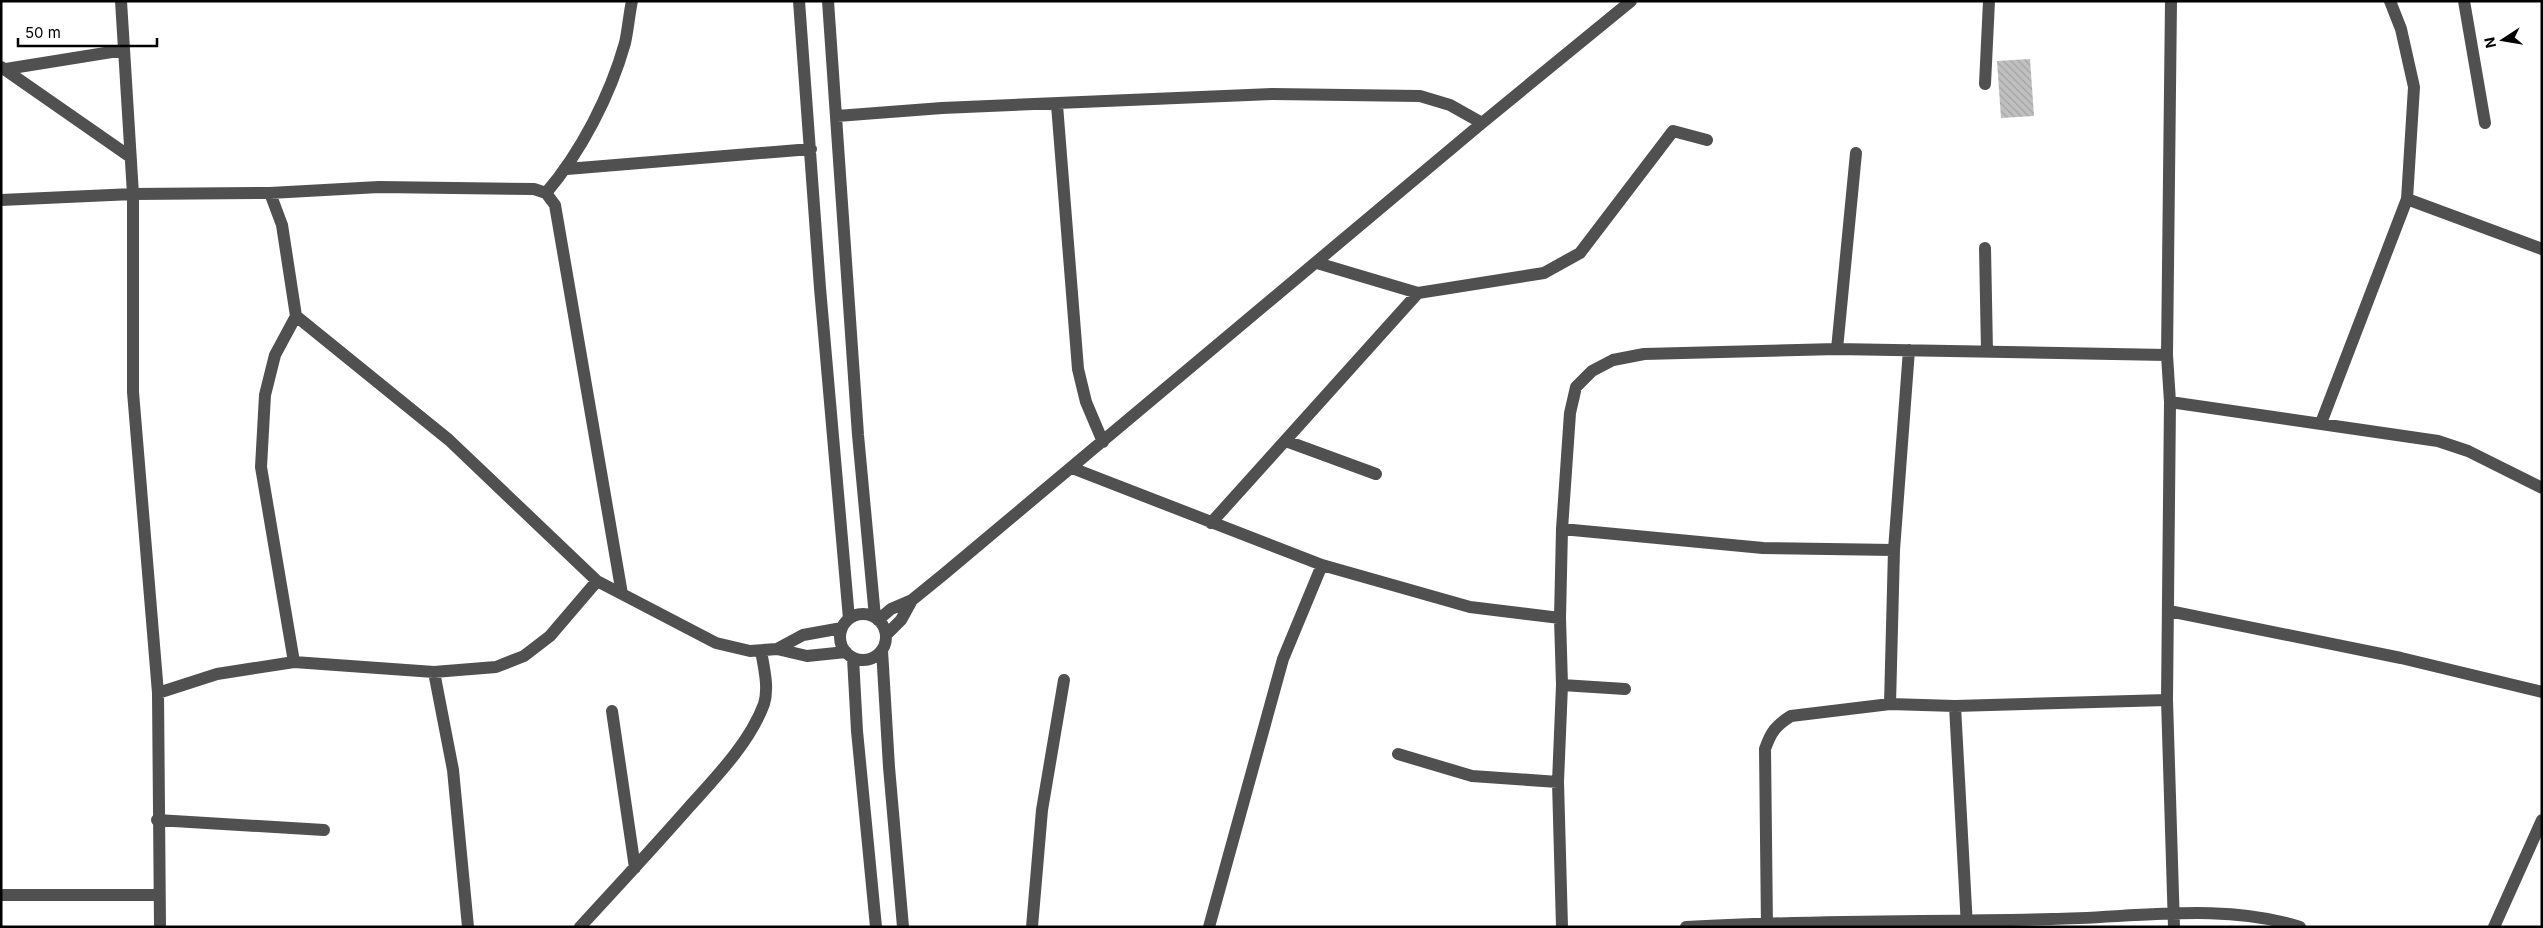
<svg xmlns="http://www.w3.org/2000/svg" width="2543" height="928" font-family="Inter,sans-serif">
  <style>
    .building { fill: url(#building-back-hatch) }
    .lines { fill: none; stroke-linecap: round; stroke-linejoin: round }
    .minor { stroke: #505050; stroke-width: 12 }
  </style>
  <defs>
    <pattern id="building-back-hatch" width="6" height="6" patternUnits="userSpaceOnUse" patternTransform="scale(1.25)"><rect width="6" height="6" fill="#c0c0c0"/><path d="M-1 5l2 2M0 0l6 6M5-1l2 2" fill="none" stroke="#a3a3a3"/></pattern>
  </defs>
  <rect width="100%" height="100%" fill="#fff"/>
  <path class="building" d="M2030 59 2034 116 2001 118 1997 61Z"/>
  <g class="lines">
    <path class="minor" d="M121 1 133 194V392L158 693 160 927
      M799 1 820 288 849 619
      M828 1 858 435 875 617
      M2171 1 2167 355 2170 402 2167 700 2174 927
      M2464 1 2485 123
      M1 67 129 156
      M6 69 124 50
      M1985 84 1989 1
      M1057 105 1078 369 1086 402 1103 442
      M837 116 942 108 1272 94 1420 96 1450 105 1482 123
      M567 169 811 149
      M270 193 282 225 296 316 275 355 265 395 261 467 294 662
      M546 193C581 152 610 96 625 43 628 30 629 15 632 1
      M2407 199 2542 249
      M1 200 133 194 270 193 379 187 534 189 546 193 555 205 622 594 716 643 750 651 777 649 807 656 846 652
      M1985 248 1987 351
      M1317 263 1418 293 1544 273 1580 253 1673 131 1707 140
      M296 316 449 440 597 581 622 594
      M1837 349 1856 153
      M2170 402 2438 441 2468 451 2542 488
      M2321 423 2407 199 2414 87 2401 29 2390 1
      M1286 441 1376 474
      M1072 468 1322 565 1470 607 1560 618
      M1211 523 1418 293
      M1562 529 1763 548 1894 550
      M2169 611 2401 658 2542 692
      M840 637a23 23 0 1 1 46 0a23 23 0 1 1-46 0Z
      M878 620 891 609 912 600 944 574 1482 123 1631 1
      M886 635 901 620 912 600
      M777 649 803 635 842 628
      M882 650 889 767 903 927
      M853 658 857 731 876 927
      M434 672 453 770 468 927
      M1562 685 1625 689
      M158 693 217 674 294 662 434 672 496 667 524 656 550 636 597 581
      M1890 704 1894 550 1909 350
      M1955 706 1967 927
      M612 711 635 868
      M1398 754 1472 776 1558 782
      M157 820 324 830
      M1 895H158
      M580 927C617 887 654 847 690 806 717 776 750 742 764 704 769 688 764 668 761 651
      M1032 927 1042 810 1064 680
      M1209 927 1283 659 1322 565
      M1562 927 1558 782 1562 685 1560 618 1562 529 1570 413 1576 387 1592 371 1613 360 1644 354 1837 349 2167 355
      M1686 927C1808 920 1930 922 2052 919 2132 918 2223 902 2300 927
      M1767 927 1765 749C1771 732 1776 725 1791 716L1890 704 1955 706 2167 700
      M2494 927 2542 820"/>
  </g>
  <rect width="2543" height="928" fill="none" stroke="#000000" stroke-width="5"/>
  <g transform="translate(2503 40) rotate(258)" stroke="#ffffff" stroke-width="4" paint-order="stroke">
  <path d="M0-4L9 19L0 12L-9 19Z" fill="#000000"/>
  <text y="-8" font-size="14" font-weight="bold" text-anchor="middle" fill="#000000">N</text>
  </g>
  <path d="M18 38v8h139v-8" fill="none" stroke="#000000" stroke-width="2.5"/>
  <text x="25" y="38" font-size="15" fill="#000000" stroke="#ffffff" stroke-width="4" paint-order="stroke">50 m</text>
</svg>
